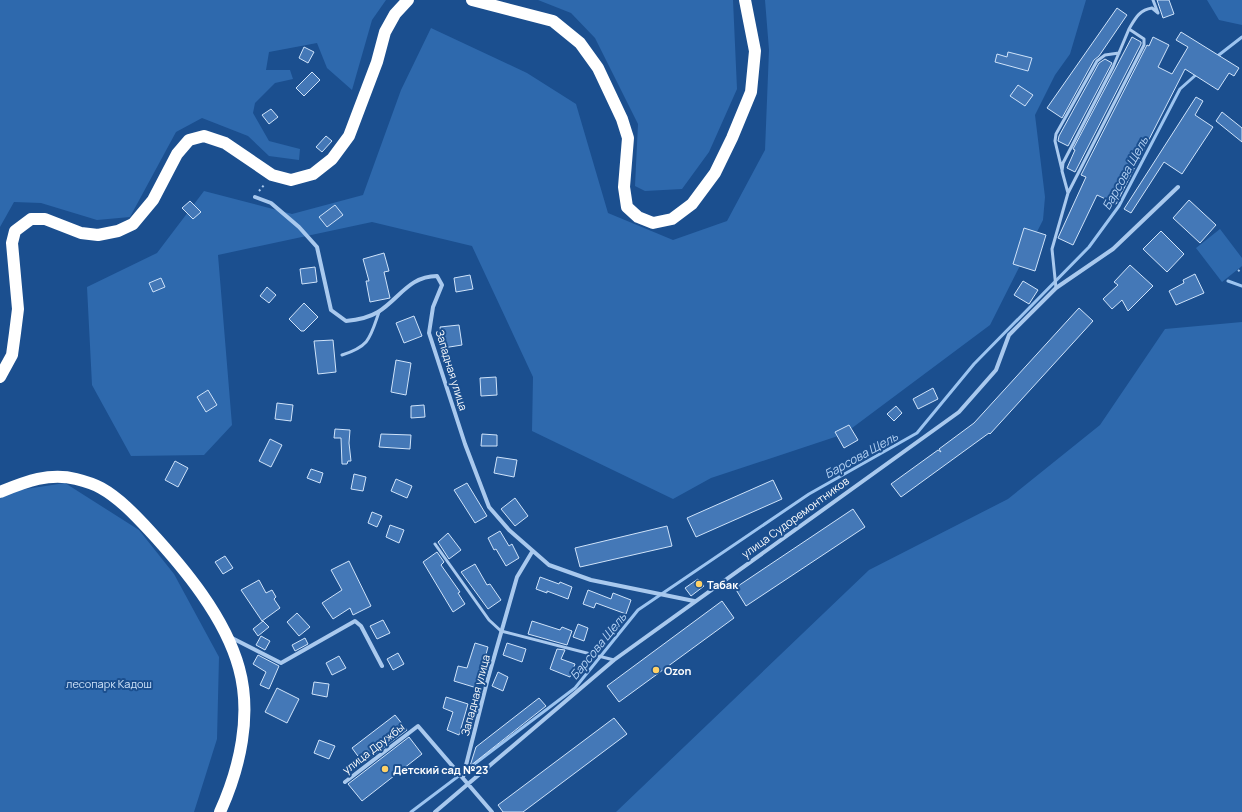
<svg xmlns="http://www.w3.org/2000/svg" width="1242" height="812" font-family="Manrope,sans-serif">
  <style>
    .green { fill: #2e69ad }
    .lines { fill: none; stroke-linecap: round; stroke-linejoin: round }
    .stream { stroke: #9cc4f0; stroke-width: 3 }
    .building { fill: #4478b7; stroke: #cfe3fa }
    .path { stroke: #a9c9ee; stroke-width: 2; stroke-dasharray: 2 3; stroke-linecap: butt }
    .lane { stroke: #a9c9ee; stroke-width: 3 }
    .street { stroke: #a9c9ee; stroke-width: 4 }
    .highway { stroke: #fff; stroke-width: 12 }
    .poi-dot { fill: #ffd166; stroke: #1b4f8f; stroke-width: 1.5 }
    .labels { text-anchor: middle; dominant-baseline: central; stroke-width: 4; stroke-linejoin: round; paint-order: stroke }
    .street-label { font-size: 11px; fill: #fff; stroke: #1b4f8f }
    .poi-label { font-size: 11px; font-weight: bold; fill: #fff; stroke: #1b4f8f; text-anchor: start }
    .park-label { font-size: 11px; fill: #cfe3fa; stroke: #1b4f8f }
    .water-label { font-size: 12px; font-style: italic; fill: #b5d3f5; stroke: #1b4f8f }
  </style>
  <rect width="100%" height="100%" fill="#1b4f8f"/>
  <path class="green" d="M0 0H386L372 20 352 90 327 68 317 43 269 52 266 70H290L293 79 275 83 255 103 253 113 269 141 300 149 299 160 269 156 248 136 202 118 176 132 130 217 97 220 41 203 14 202 0 227Z
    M538 0H733L737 89 709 152 682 189 645 191 635 186 638 124 595 38 571 13Z
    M765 0H1086L1070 54 1055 75 1035 115 1045 197 1043 220 990 325 844 434 711 478 673 499 532 431 533 377 472 246 372 222 218 255 232 425 204 455 131 456 92 385 87 287 157 253 204 191 292 214 363 195 401 90 431 28 527 73 576 104 608 213 673 240 727 221 765 150 769 50Z
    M1207 0H1242V25L1219 20Z
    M1220 229 1242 258V266L1222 282 1196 248Z
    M1242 322V812H616L869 570 1008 499 1100 425 1165 329Z
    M65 483 139 530 174 574 219 657 217 739 194 812H0V498L13 491Z"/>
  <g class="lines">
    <path class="stream" d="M1215 58 1242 37
      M1228 281 1242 286
      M411 812 575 688 638 610 809 494 917 433 974 364 1089 247 1119 206 1180 89 1198 73"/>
  </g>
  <path class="building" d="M1157 0H1169L1174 14 1163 18Z
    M1117 8 1127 15 1099 56 1094 60 1062 118 1047 108Z
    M1181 32 1239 68 1234 76 1229 73 1218 90 1185 69 1116 204 1097 195 1073 245 1058 238 1086 177 1081 175 1147 45 1149 46 1153 37 1169 45 1158 67 1172 74 1188 47 1176 40Z
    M1132 37 1141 42V44L1075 172 1067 168 1075 150 1073 149Z
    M304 47 314 52 308 63 299 58Z
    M1008 52 1032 58 1028 71 995 62 997 54 1007 57Z
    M1105 59 1112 63 1068 146 1058 141 1059 136 1099 63Z
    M312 72 320 80 304 96 296 88Z
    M1018 85 1033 95 1025 106 1010 96Z
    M1196 97 1203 101 1195 115 1213 127 1182 174 1164 162 1131 213 1124 209Z
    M271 109 278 117 269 124 262 115Z
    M1222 112 1242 128V142L1216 121Z
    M326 136 332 141 322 152 316 147Z
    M1189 200 1216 225 1200 243 1173 218Z
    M190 201 201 212 193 219 182 208Z
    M335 205 343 215 327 227 319 217Z
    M1024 228 1046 235 1035 271 1013 264Z
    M1161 231 1184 254 1167 272 1143 249Z
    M384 253 389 271 384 272 390 298 370 302 366 281H369L363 259Z
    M1130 265 1153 286 1128 311 1122 300 1112 309 1103 299 1118 285 1114 282Z
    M315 267 317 282 302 284 300 269Z
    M1195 274 1204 293 1176 305 1169 291 1184 283 1183 280Z
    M470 275 473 289 456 292 454 278Z
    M161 278 165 287 153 292 149 283Z
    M1023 281 1038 290 1029 304 1014 295Z
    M267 287 276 295 269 303 260 296Z
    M304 303 318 317 304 331H301L289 319Z
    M1079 308 1093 321 990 434 989 433 901 497 891 484 938 450 941 452 939 449 974 423Z
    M414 316 422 336 404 343 396 323Z
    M459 325 462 345 443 348 440 327Z
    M333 340 336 372 318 374 314 341Z
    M396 360 411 363 406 395 391 392Z
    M496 377 497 395 481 396 480 378Z
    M933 388 938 399 918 409 913 399Z
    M208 390 217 405 206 412 197 397Z
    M277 403 293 405 291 421 275 419Z
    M424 405 425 417 411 418V406Z
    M896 406 902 413 894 421 887 414Z
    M849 425 858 440 844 448 835 432Z
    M335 429 350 430 349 443 351 461H348L347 464H342L341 438H334Z
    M381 434 411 435 410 449 379 447Z
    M482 434 497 435V446H481Z
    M270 439 282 445 271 467 259 461Z
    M497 457 517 460 514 477 494 473Z
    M175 461 188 468 178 487 165 480Z
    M311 469 323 473 320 483 307 478Z
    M354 474 366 477 363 491 351 489Z
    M396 479 412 486 407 498 391 491Z
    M773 480 782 499 696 537 687 518Z
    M467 483 487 516 475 523 454 490Z
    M515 498 528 516 515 526 501 509Z
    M853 509 865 527 746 606 735 588Z
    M372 512 382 516 377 527 368 523Z
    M390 525 404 530 399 543 386 537Z
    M667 526 672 546 580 567 575 548Z
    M500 531 509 546 512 544 519 558 506 566 496 549 494 550 488 538Z
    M448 533 461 550 449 559 438 542Z
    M437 552 444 562 441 565 460 592 458 593 465 604 453 612 423 562Z
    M225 556 233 568 223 574 215 562Z
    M349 561 371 606 353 615 350 608 333 619 322 603 342 590 331 570Z
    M475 564 487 585 490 584 501 600 488 609 461 572Z
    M540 577 559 584 560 582 572 587 568 599 547 591V593L536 589Z
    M698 579 704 586 691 596 685 588Z
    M259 580 266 593 272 590 276 597 274 599 280 608 262 621 241 590Z
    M588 590 611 599 613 593 631 600 626 614 596 603 594 608 583 604Z
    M722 601 734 618 619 702 607 686Z
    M297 613 310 627 299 636 287 622Z
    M383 620 390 633 377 639 370 626Z
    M263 621 269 627 258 636 253 629Z
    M532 621 560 630 562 627 572 631 567 645 528 634Z
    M578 624 588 628 584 641 573 637Z
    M261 636 270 641 265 650 256 645Z
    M305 638 308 644 295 651 292 645Z
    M475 643 488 647 477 688 454 681 458 666 467 668Z
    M507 643 526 649 522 662 503 655Z
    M557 649 565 650 561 659 575 664 570 677 550 669Z
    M398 653 404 664 393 670 387 659Z
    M258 655 279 666 269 689 260 685 266 672 253 664Z
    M339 656 346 668 332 675 326 663Z
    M498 672 508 677 503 691 492 686Z
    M314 682 329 684 327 697 312 694Z
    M277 688 299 699 287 723 265 712Z
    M446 697 468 704 459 735 447 730 453 712 443 708Z
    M539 698 546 706 470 766 476 747Z
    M395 715 407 730 363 763 352 748Z
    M614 718 627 734 523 812H503L498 805Z
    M409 737 422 754 362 801 348 784Z
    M319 740 335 746 329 759 314 753Z"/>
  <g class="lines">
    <path class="path" d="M259 191 265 184
      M1238 270 1242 273"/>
    <path class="lane" d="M1062 170 1055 141 1056 134 1097 61 1105 55 1119 53
      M1068 193 1062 171 1063 163 1113 67 1129 29
      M1056 288 1052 249 1068 193 1144 45V39L1129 29C1135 19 1139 10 1152 8L1158 13 1153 0
      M342 355C370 346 370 338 379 312
      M435 544 489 620 501 631 614 660"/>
    <path class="street" d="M255 197 271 203 299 227 317 247 331 310 346 321C358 320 368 318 378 312 399 299 409 276 437 276L442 285 433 307 429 333 465 444 489 507 509 530 549 565 591 580 694 601
      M230 637 281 663 355 621 361 626 382 666
      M463 777 487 682 517 577 532 552
      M345 782 418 726 492 812
      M435 812 614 660 959 412 996 370 1009 335 1056 288 1113 249 1178 187"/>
    <path class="highway" d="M472 0 553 21 580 43 598 68 622 119 628 138 624 187 627 207 638 217 653 223 672 219 692 204 715 173 732 138 751 92 755 51 745 0
      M0 377 12 355 15 333 18 309 12 243 15 231 31 219H45L81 233 98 235 118 231 133 224 153 200 177 154 189 140 204 136 225 143 272 175 291 180 313 174 332 159 349 136 377 62 385 32 395 14 408 0
      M0 492C25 482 49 472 76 479 84 481 94 484 101 488 119 498 135 515 149 530 184 568 225 617 239 668 252 715 240 768 220 812"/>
  </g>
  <g class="poi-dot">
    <circle cx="699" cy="584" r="4"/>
    <circle cx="656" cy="670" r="4"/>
    <circle cx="385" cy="769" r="4"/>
  </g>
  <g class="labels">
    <g class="street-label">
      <text transform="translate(452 370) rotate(73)">Западная улица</text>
      <text transform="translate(795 517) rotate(-36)">улица Судоремонтников</text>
      <text transform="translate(475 695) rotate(-75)">Западная улица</text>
      <text transform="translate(373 748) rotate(-38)">улица Дружбы</text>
    </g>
    <g class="poi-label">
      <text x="707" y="584">Табак</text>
      <text x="664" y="670">Ozon</text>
      <text x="393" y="769">Детский сад №23</text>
    </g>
    <g class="park-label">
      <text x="109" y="683">лесопарк Кадош</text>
    </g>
    <g class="water-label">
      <text transform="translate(1125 173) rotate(-61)">Барсова Щель</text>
      <text transform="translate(861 455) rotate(-29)">Барсова Щель</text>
      <text transform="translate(598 646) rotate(-51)">Барсова Щель</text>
    </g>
  </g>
</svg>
